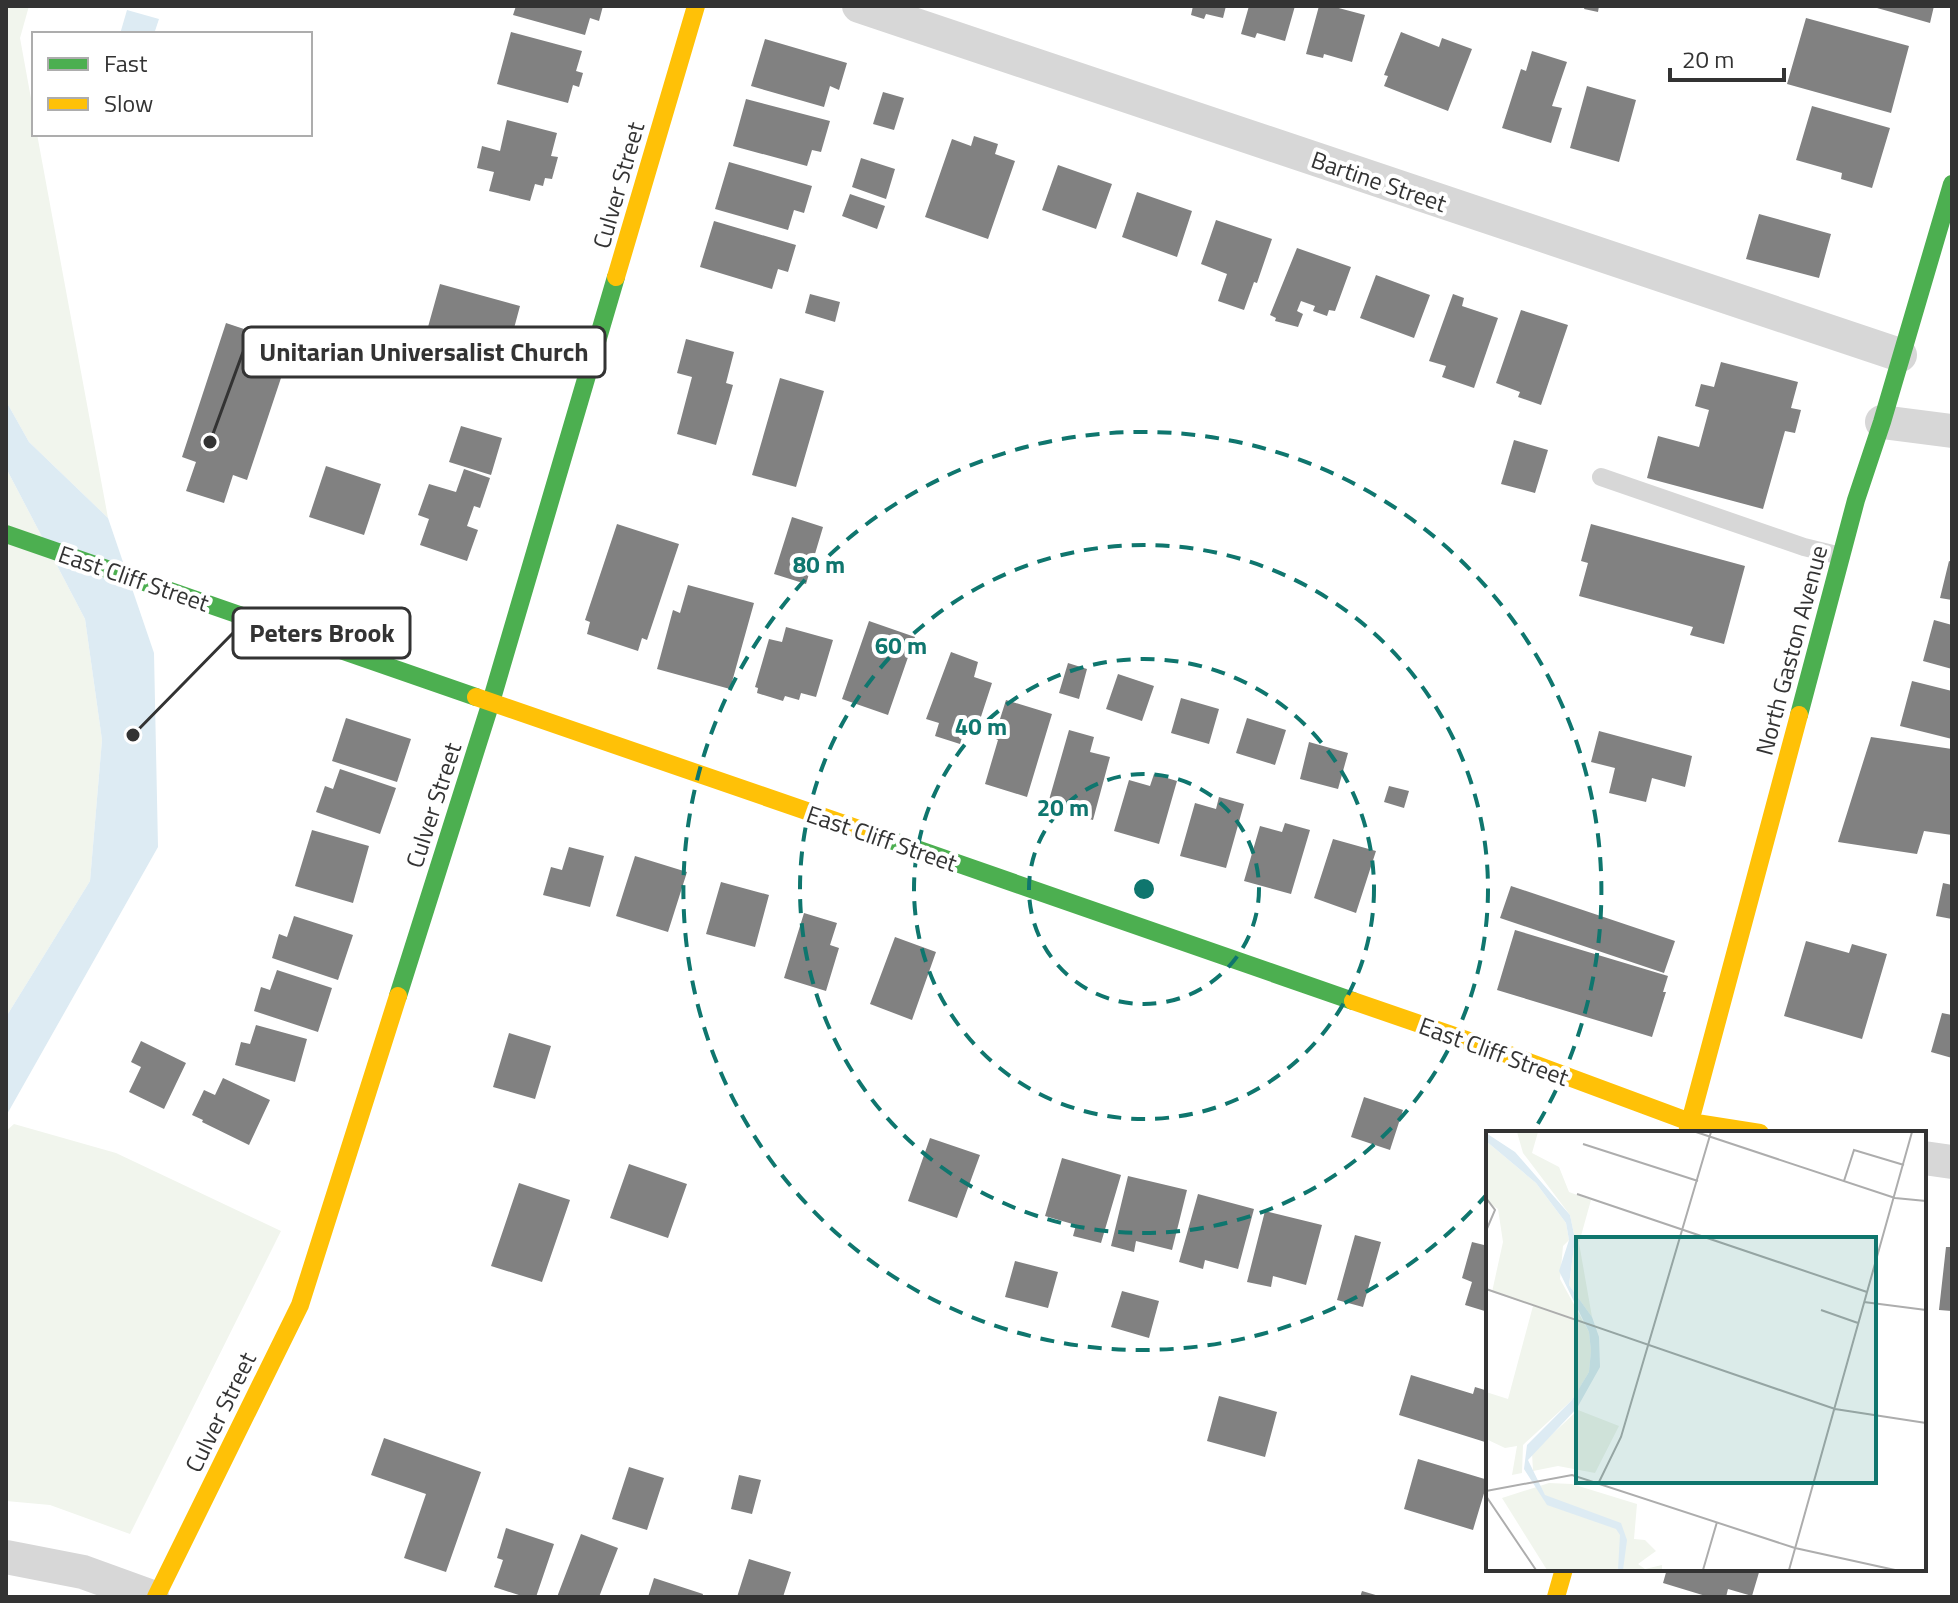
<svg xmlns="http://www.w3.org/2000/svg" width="1958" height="1603" font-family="'Titillium Web',sans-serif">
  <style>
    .green { fill: #f1f5ed }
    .water { fill: #ddebf3 }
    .building { fill: #818181 }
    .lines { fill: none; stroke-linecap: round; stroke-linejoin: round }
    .lane { stroke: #d7d7d7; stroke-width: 18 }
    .street { stroke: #d7d7d7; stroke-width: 34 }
    .fast { stroke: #4caf50; stroke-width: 18 }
    .slow { stroke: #ffc107; stroke-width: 18 }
    .ring { fill: none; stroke: #0f766e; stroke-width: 4; stroke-dasharray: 14 10 }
    .labels { text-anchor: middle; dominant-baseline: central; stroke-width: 8; stroke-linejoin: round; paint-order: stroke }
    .street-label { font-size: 24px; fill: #333; stroke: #fff }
    .inset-road { fill: none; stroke: #adadad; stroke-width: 2 }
    .view { fill: #0f766e; fill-opacity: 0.15; stroke: #0f766e; stroke-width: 4 }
    .inset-edge { fill: none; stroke: #333; stroke-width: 4 }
    .centre { fill: #0f766e; stroke: #fff; stroke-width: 4 }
    .ring-label { font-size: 24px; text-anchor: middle; font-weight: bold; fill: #0f766e; stroke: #fff; stroke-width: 8; stroke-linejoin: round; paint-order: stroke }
    .leader { fill: none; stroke: #333; stroke-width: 3 }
    .callout-dot { fill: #333; stroke: #fff; stroke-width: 3 }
    .callout { fill: #fff; stroke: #333; stroke-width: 3 }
    .callout-label { font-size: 26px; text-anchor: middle; font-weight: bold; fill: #333 }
  </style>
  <rect width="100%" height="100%" fill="#fff"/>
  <path class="green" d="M6 6H29L20 38 34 115V134H37L108 518 29 442 6 401Z
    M6 468 85 619 102 740 90 881 6 1017Z
    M14 1124 116 1153 281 1231 130 1534 50 1505 6 1501V1131Z"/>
  <path class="water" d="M127 10 159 19 154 34H120Z
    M6 401 29 442 108 518 154 653 158 847 6 1116V1017L90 881 102 740 85 619 6 468Z"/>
  <path class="building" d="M516 6H603L599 21 590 18 585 35 513 15Z
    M1193 6H1226L1223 18 1206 14 1204 19 1191 15Z
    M1249 6H1295L1285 41 1257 33 1255 38 1241 34Z
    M1319 6H1331L1365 15 1352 62 1324 54 1323 58 1306 54Z
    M1585 6H1599L1598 12 1584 9Z
    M1870 6H1934L1930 23Z
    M1806 18 1909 46 1891 113 1787 84Z
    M511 32 582 51 576 71 583 73 579 87 573 85 568 103 497 84Z
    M1401 32 1439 47 1442 38 1472 49 1448 111 1384 86 1388 76 1384 75Z
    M765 39 847 63 839 90 830 86 824 107 751 86Z
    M1532 51 1567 62 1552 106 1562 108 1551 143 1502 128 1521 69 1526 71Z
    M1587 86 1636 100 1619 162 1570 148Z
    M883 92 904 98 894 130 873 124Z
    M746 99 830 121 821 152 812 150 807 166 733 146Z
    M1812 106 1890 128 1872 188 1841 179 1842 173 1796 160Z
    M507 120 557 133 551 156 558 157 552 179 545 178 543 186 535 184 530 201 489 191 494 172 477 168 482 146 500 151Z
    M974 136 998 144 995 154 1015 161 988 239 925 217 952 139 971 146Z
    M861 158 895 169 886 199 852 187Z
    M729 162 812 186 804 213 794 210 788 230 715 209Z
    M1058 165 1112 184 1096 229 1042 210Z
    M1137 192 1192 211 1177 257 1122 237Z
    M850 194 885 206 877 229 842 216Z
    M1759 214 1831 234 1819 278 1746 259Z
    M1216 220 1272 239 1257 283 1254 282 1244 310 1218 301 1227 274 1201 264Z
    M714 221 796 245 788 272 778 269 772 289 700 267Z
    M1297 248 1351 267 1335 311 1329 310 1327 316 1313 311 1315 306 1301 301 1297 311 1303 314 1298 327 1275 321 1276 318 1270 315Z
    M1376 275 1430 295 1414 338 1360 318Z
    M440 284 520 306 502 373 421 352Z
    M810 294 840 302 835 322 805 313Z
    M1453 294 1464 298 1462 306 1498 318 1474 388 1442 377 1446 366 1429 361Z
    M1521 310 1568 325 1541 405 1518 397 1520 392 1496 383Z
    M226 323 292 345 247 480 233 475 224 503 186 491 196 462 182 457Z
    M686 339 734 352 726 383 733 385 716 445 677 434 692 377 677 373Z
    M1721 362 1798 382 1791 408 1801 410 1795 433 1785 431 1763 509 1647 478 1658 436 1699 447 1709 410 1695 406 1701 384 1714 387Z
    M780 378 824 391 796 487 752 475Z
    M461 426 502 438 491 475 449 462Z
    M1514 440 1548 450 1535 493 1501 484Z
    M326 466 381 484 364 535 309 517Z
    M464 469 490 478 480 508 474 506 467 526 478 530 467 561 420 545 429 519 418 515 429 484 456 492Z
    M792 517 823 527 806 584 774 574Z
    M617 524 679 544 647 640 642 638 638 651 587 634 590 622 585 620Z
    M1591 524 1745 566 1724 644 1690 635 1693 627 1579 596 1588 563 1581 561Z
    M1949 561 1952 562V600L1940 598Z
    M688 585 754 603 730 689 657 669 673 610 680 613Z
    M1934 620 1952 625V669L1923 661Z
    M869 621 915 637 888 715 842 699Z
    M786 627 833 640 816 697 801 693 799 700 785 696 783 701 757 693 758 688 755 687 769 639 782 642Z
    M951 652 978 662 974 677 992 683 975 735 964 731 960 744 935 736 939 723 926 719Z
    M1068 663 1087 669 1079 699 1059 693Z
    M1118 674 1154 686 1142 721 1106 709Z
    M1912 681 1952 691V739L1900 726Z
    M1181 698 1219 709 1209 744 1171 733Z
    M1006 700 1052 714 1027 797 985 784 998 740 994 738Z
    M346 718 411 739 397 782 332 761Z
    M1247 718 1286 730 1275 765 1236 753Z
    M1069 730 1094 737 1090 752 1110 757 1093 820 1047 807Z
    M1599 731 1692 756 1685 787 1652 778 1646 802 1609 793 1615 768 1591 762Z
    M1871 737 1952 749V835L1924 831 1917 854 1838 842Z
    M1309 742 1348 753 1338 789 1300 779Z
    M340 769 396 788 380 834 316 812 325 786 333 789Z
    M1154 774 1177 781 1159 844 1114 831 1129 780 1150 786Z
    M1389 786 1409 791 1404 808 1384 802Z
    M1219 797 1244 804 1226 868 1180 856 1195 803 1216 809Z
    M1285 823 1310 830 1291 894 1244 881 1260 826 1282 832Z
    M312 830 369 846 353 903 295 886Z
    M1333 839 1376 851 1356 913 1314 898Z
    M569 847 604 856 590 907 543 895 551 867 562 870Z
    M635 856 687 872 668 932 616 916Z
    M721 882 769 895 755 947 706 934Z
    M1943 883 1952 885V919L1936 916Z
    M1511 886 1675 941 1664 973 1500 918Z
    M804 913 837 923 830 945 839 948 826 991 784 978Z
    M294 916 353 935 338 980 272 958 279 934 287 937Z
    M1515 930 1668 976 1663 992H1666L1652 1037 1497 990Z
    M895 937 936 952 912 1020 870 1004Z
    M1806 941 1849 953 1852 944 1887 954 1862 1039 1784 1016Z
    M277 970 332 988 318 1032 254 1011 261 987 270 990Z
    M1942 1013 1952 1015V1058L1931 1052Z
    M256 1025 307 1039 295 1082 235 1065 241 1042 250 1044Z
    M509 1033 551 1046 535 1099 493 1087Z
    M141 1041 186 1063 164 1109 129 1092 141 1067 131 1062Z
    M223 1078 270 1100 249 1145 202 1122 203 1120 192 1115 204 1090 215 1095Z
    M1364 1097 1403 1110 1390 1150 1351 1137Z
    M930 1138 980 1155 957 1218 908 1201Z
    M1062 1158 1121 1175 1101 1243 1073 1236 1076 1225 1045 1216Z
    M629 1164 687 1184 668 1238 610 1218Z
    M1128 1176 1187 1190 1172 1250 1136 1241 1134 1252 1111 1246Z
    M519 1183 570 1200 542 1282 491 1266Z
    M1198 1194 1254 1209 1238 1269 1205 1260 1203 1269 1179 1262Z
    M1265 1211 1322 1225 1306 1285 1273 1276 1271 1287 1247 1282Z
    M1355 1235 1381 1242 1363 1307 1337 1300Z
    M1472 1242 1488 1246V1312L1465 1305 1472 1282 1462 1278Z
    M1946 1247H1952V1311L1939 1310Z
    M1015 1261 1058 1272 1048 1308 1005 1297Z
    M1122 1291 1159 1301 1149 1338 1111 1327Z
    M1411 1375 1473 1394 1475 1387 1488 1391V1434L1485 1442 1399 1415Z
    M1219 1396 1277 1412 1265 1457 1207 1441Z
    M384 1438 481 1472 446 1572 404 1558 426 1494 371 1475Z
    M1418 1459 1488 1480 1473 1530 1404 1509Z
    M629 1467 664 1478 647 1530 612 1519Z
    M739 1475 761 1480 752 1514 731 1509Z
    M506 1528 554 1544 536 1597H525L494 1587 503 1560 497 1558Z
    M581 1534 618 1548 599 1597H557Z
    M749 1559 791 1572 783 1597H737Z
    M1667 1569H1760L1752 1596 1728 1589 1726 1597H1709L1663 1583Z
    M654 1578 703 1594 702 1597H648Z
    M1362 1591 1379 1596V1597H1360Z"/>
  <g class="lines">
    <path class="lane" d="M1601 477 1804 547 1841 556"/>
    <path class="street" d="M859 6 1900 355
      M1882 422 1952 431
      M1924 1158 1952 1162
      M6 1557 83 1572 152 1597"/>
    <path class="fast" d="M6 534 476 697
      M1799 715 1856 500 1882 422 1952 184
      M882 837 1353 1001
      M398 996 491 702 616 277"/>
    <path class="slow" d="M616 277 696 6
      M476 697 882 837
      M1353 1001 1504 1053 1690 1122 1760 1133
      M1687 1133 1799 715
      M156 1597 300 1305 398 996
      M1556 1597 1564 1569"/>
  </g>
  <g class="ring">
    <circle cx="1144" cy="889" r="115"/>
    <circle cx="1144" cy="889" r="230"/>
    <circle cx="1144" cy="889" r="344"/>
    <path d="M1488 1193A459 459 0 1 1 1533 1132"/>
  </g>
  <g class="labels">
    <g class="street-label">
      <text transform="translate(1379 181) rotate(19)">Bartine Street</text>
      <text transform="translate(618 185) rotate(-74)">Culver Street</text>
      <text transform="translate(134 578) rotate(19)">East Cliff Street</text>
      <text transform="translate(1791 650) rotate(-75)">North Gaston Avenue</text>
      <text transform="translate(433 805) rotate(-72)">Culver Street</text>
      <text transform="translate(882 838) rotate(19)">East Cliff Street</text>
      <text transform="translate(1494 1051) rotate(20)">East Cliff Street</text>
      <text transform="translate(220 1412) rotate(-64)">Culver Street</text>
    </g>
  </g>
  <g transform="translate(1486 1131)">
    <rect width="440" height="440" fill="#fff"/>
    <path d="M31 1H52L46 22 73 36 83 61 105 69 93 112 106 186 83 154 89 108 84 84 37 22ZM0 10 50 52 80 92 83 109 77 115 74 148 103 201 105 220 103 241 86 269 37 314 36 342 26 344 31 315 19 317 0 308V261L22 268 47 175 6 161 17 111 12 78 0 70ZM92 279 133 295 109 342 72 335 47 340 46 322ZM63 352 86 353 151 373 148 408 159 409 170 420 152 433 159 438 176 434V439H61L16 367Z" fill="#f1f5ed"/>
    <path d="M0 2 29 21 84 84 89 108 83 154 106 186 113 206 114 236 91 277 42 329 59 364 135 392 141 409 137 439H132L134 404 130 398 61 374 38 338 41 314 86 269 103 241 105 220 103 201 73 140 83 109 80 92 50 52 0 10Z" fill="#ddebf3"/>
    <path class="inset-road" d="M210 1 409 67 440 70M97 13 212 50M358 50 368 19 418 34M91 63 381 161M0 67 9 79 0 100M0 158 349 278 440 292M378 171 440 179M335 179 372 192M113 351 135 306 225 1M0 360 86 344 309 417 409 439M0 365 50 439M217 439 231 391M303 439 426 1"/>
    <path class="view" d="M90 106H390V352H90Z"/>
    <rect width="440" height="440" class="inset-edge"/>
  </g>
  <circle cx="1144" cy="889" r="12" class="centre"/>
  <g class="ring-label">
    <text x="819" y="573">80 m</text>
    <text x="901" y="654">60 m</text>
    <text x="981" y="735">40 m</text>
    <text x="1063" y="816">20 m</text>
  </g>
  <path class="leader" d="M210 442L243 352M133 735L233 633"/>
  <g class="callout-dot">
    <circle cx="210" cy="442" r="8"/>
    <circle cx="133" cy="735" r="8"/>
  </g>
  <g class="callout">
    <rect x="243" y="327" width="362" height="50" rx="8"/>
    <rect x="233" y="608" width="177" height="50" rx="8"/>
  </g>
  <g class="callout-label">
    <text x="424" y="361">Unitarian Universalist Church</text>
    <text x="322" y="642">Peters Brook</text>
  </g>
  <rect width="1958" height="1603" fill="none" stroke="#333333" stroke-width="16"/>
  <rect x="32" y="32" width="280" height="104" fill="#ffffff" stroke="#adadad" stroke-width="2"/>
  <rect x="48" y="58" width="40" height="12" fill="#4caf50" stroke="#adadad" stroke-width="2"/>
  <text x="104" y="72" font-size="24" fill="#333333">Fast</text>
  <rect x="48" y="98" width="40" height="12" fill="#ffc107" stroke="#adadad" stroke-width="2"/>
  <text x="104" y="112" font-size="24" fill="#333333">Slow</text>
  <path d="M1670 68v12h114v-12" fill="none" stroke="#333333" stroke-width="4"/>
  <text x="1682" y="68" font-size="24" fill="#333333" stroke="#ffffff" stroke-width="6" paint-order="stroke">20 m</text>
</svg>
